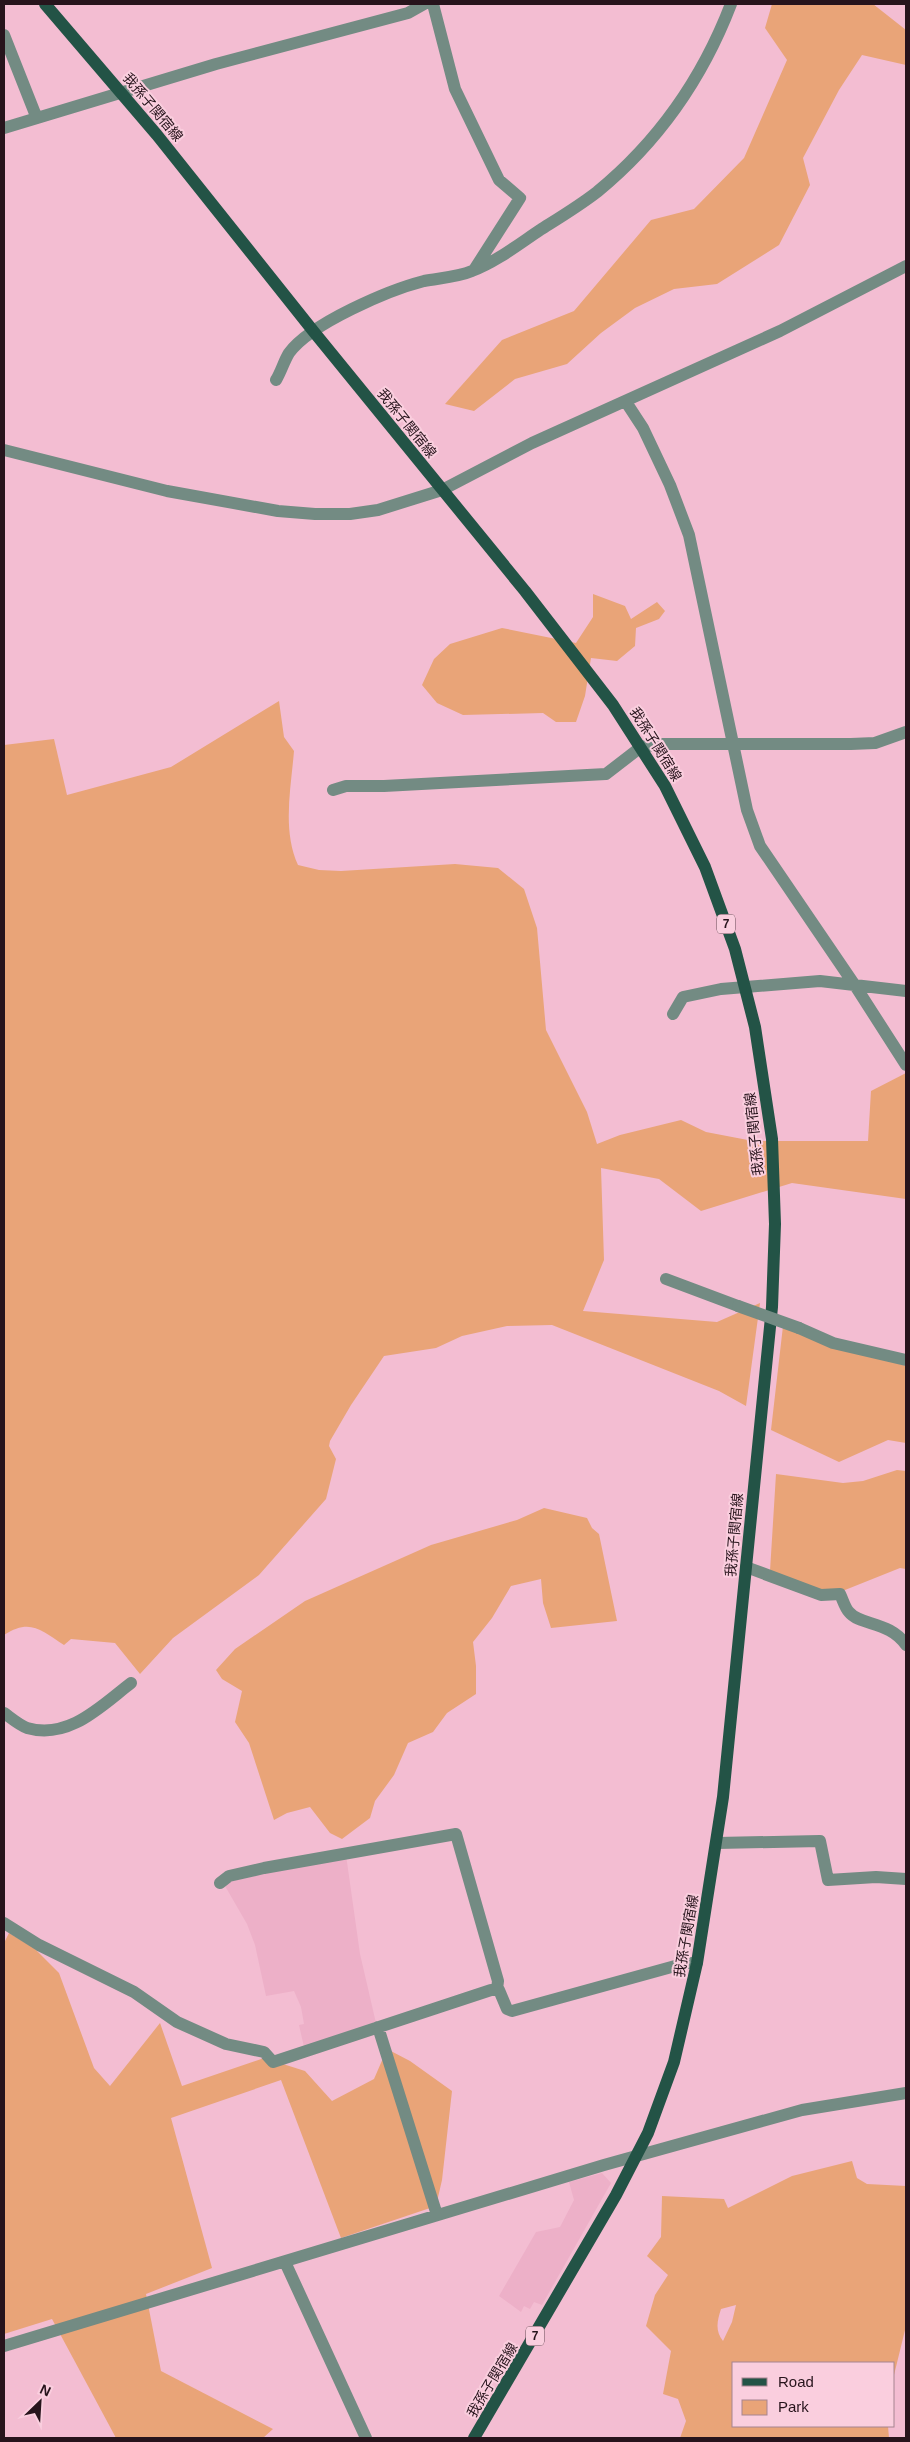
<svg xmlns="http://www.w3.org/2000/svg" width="910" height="2442" font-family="Arial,'Noto Sans JP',sans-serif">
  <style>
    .built { fill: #edb0c8 }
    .green { fill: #e9a478; fill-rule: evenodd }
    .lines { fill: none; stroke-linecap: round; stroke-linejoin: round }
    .minor { stroke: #738b83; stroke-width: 12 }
    .major { stroke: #235346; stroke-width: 12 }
    .minor-bridge { stroke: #738b83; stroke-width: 12 }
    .labels { text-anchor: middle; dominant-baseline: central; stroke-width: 4; stroke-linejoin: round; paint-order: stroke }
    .shield { fill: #facede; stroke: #664c56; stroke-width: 1 }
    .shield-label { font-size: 12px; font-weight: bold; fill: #27141c }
    .street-label { font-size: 14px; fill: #27141c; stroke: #facede }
  </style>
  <rect width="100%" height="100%" fill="#f3bdd2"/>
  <path class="built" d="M346 1855 360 1954 376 2023 304 2047 299 2025 304 2024 301 2007 294 1991 266 1996 255 1945 247 1924 225 1886 227 1882Z
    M602 2173 611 2183 542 2305 534 2302 530 2309 524 2306 521 2312 499 2296 536 2232 560 2227 574 2200 569 2182Z"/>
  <path class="green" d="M772 4H873L906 30V65L862 55 839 90 803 158 810 185 779 245 717 284 674 289 635 308 601 333 567 364 515 379 474 411 445 404 502 340 574 311 651 220 694 209 744 158 787 60 765 28Z
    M593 594 625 606 631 619 657 602 665 611 659 619 636 628 635 646 617 661 591 658 585 696 576 722H556L543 713 463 715 437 703 422 685 434 659 450 644 502 628 576 643 593 617Z
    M279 701 284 737 294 751C291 788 282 830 298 865L319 870 341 871 455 864 498 868 524 889 537 928 546 1030 587 1112 597 1144 620 1135 681 1120 706 1132 753 1141H868L871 1091 906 1073V1199L792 1183 701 1211 659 1179 601 1168 604 1260 583 1311 717 1322 760 1303 746 1406 719 1391 552 1325 507 1326 462 1336 436 1348 384 1356 351 1405 330 1441 329 1446 336 1459 326 1499 259 1575 173 1638 140 1674 115 1643 71 1639 64 1645C41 1630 30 1618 4 1635V745L54 739 67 795 171 767Z
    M783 1326 906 1366V1443L888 1440 839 1462 771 1430Z
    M897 1470 906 1471V1569L900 1568 845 1590 828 1593 770 1571 776 1474 843 1483 863 1481Z
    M544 1508 587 1518 592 1528 599 1534 617 1621 551 1628 543 1603 541 1579 511 1586 492 1618 473 1642 476 1666V1694L447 1713 433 1732 408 1743 394 1775 375 1801 370 1818 342 1839 330 1833 310 1807 287 1813 274 1820 249 1743 235 1722 242 1691 222 1679 216 1670 235 1649 305 1601 431 1545 517 1520Z
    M9 1933 34 1948 59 1973 94 2068 110 2086 160 2023 182 2086 264 2058 305 2071 332 2101 374 2079 387 2049 410 2061 452 2091 442 2180 436 2206 341 2238 281 2080 171 2118 212 2268 146 2294 161 2371 273 2429 263 2438H116L52 2319 4 2334V1943Z
    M852 2161 857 2178 867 2184 906 2186V2326L894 2375V2363H734V2426H888L889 2438H680L686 2421 678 2399 663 2394 671 2351 646 2326 655 2295 668 2275 647 2256 661 2237 662 2196 724 2199 728 2208 792 2176ZM736 2305 732 2322 723 2341C715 2331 717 2321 721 2309Z"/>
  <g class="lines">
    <path class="minor" d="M433 4 455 89 499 180 520 198 474 270
      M4 35 36 116
      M4 128 216 64 408 13 424 4
      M276 380C281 372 284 361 289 353 311 323 389 290 424 281 440 278 458 277 472 271 496 262 519 244 540 230 559 218 579 206 597 192 658 142 703 77 731 4
      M626 402 643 428 670 485 689 535 747 810 760 846 856 987 906 1065
      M4 450 167 491 278 511 315 514H350L378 510 442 490 532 443 780 331 906 266
      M333 790 346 786H384L606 774 641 747 660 744H851L875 743 906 732
      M673 1014 683 997 721 989 820 981 906 991
      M666 1279 738 1306
      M799 1328 833 1343 906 1360
      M746 1567 821 1595 840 1594C843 1600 845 1608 849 1612 860 1626 890 1621 906 1645
      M4 1713C11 1718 19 1725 27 1728 69 1740 101 1706 131 1683
      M717 1843 820 1841 828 1880 876 1877 906 1879
      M220 1883 229 1876 264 1868 456 1834 498 1981 497 1989
      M4 1923 39 1945 134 1992 177 2022 226 2044 264 2052 273 2062 491 1990H499L507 2009 512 2011 686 1963H697
      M378 2027 437 2215
      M285 2262 366 2438
      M4 2346 604 2165 802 2110 906 2093"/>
    <path class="major" d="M45 4 157 135 314 332 525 591 613 705 665 786 705 867 735 949 755 1027 772 1139 775 1224 772 1307 723 1797 697 1963 674 2062 648 2133 616 2195 474 2438"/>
    <path class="minor-bridge" d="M738 1306 799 1328"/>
  </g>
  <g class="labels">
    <g class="shield">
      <rect x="717" y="914.5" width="18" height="19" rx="4"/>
      <rect x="526" y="2326.5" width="18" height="19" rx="4"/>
    </g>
    <g class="shield-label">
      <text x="726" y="924">7</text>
      <text x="535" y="2336">7</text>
    </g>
    <g class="street-label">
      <text transform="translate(153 107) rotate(50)">我孫子関宿線</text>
      <text transform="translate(407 423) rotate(51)">我孫子関宿線</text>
      <text transform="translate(656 744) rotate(58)">我孫子関宿線</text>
      <text transform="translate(754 1134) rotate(-96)">我孫子関宿線</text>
      <text transform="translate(734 1535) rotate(-85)">我孫子関宿線</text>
      <text transform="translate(686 1936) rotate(-80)">我孫子関宿線</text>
      <text transform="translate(492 2380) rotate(-59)">我孫子関宿線</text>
    </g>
  </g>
  <rect width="910" height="2442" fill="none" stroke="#27141c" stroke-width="10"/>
  <rect x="732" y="2362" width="162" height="65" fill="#facede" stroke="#a68490"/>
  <rect x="742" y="2378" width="25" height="8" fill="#235346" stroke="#a68490"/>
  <text x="778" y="2387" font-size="15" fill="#27141c">Road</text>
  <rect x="742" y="2400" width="25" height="15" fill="#e9a478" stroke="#a68490"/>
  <text x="778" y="2412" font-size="15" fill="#27141c">Park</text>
  <g transform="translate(40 2402) rotate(25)" stroke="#facede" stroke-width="4" paint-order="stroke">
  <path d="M0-4L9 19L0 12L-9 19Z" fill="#27141c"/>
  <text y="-8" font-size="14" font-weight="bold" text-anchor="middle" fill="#27141c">N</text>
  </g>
</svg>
